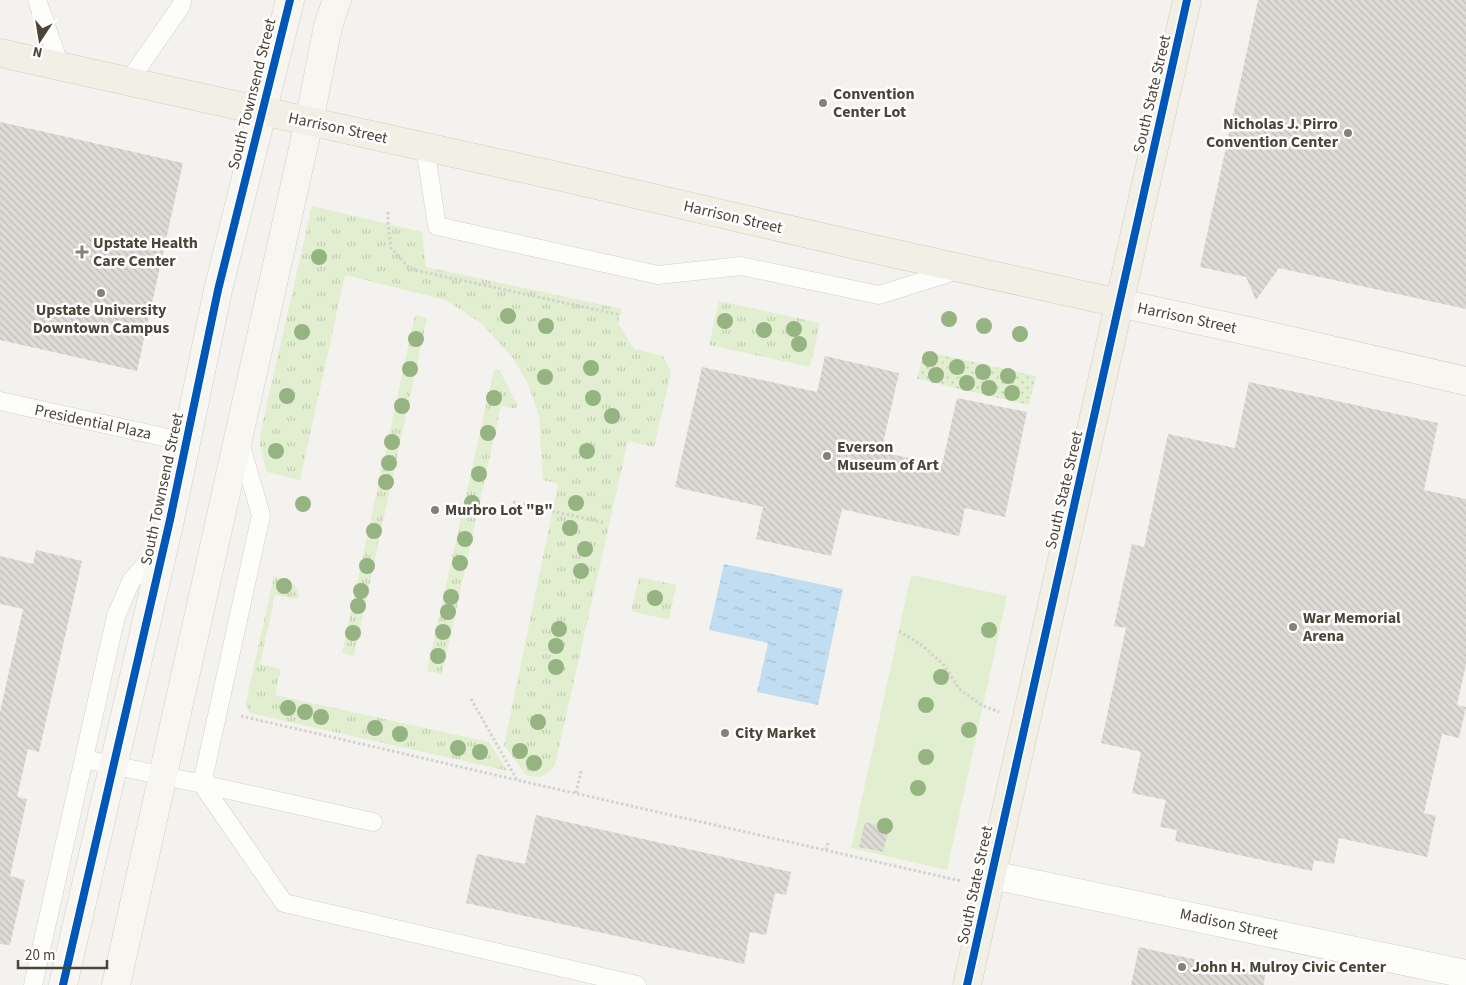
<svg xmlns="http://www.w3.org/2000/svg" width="1466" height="985" font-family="'Source Sans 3',sans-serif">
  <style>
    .grass { fill: url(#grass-tufts) }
    .park { fill: #e1eecf }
    .garden { fill: url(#garden-dots) }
    .water { fill: url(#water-ripples) }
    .building { fill: url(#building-back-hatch) }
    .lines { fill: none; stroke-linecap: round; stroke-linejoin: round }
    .lane-casing { stroke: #d2d0cb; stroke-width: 19 }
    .street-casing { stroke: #d2d0cb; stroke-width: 29 }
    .secondary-casing { stroke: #d3cfc5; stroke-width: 29 }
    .primary-casing { stroke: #d6cebb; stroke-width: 29 }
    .path { stroke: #d3d2cc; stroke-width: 3; stroke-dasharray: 2.5 2.5; stroke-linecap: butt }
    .lane { stroke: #fdfdfc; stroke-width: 18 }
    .street { stroke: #fdfdfc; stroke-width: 28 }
    .secondary { stroke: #f7f6f1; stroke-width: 28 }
    .primary { stroke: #f2efe6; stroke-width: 28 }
    .cycleway-casing { stroke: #fff; stroke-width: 11 }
    .cycleway { stroke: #0057b8; stroke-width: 8 }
    .tree { fill: #96b382 }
    .poi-dot { fill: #868178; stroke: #fff; stroke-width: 2 }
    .labels { text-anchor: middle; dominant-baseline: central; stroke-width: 5; stroke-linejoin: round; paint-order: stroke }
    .street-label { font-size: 16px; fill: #4b4439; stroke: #fff }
    .poi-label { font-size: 16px; font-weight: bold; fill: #4b4439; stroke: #fff; text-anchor: start }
  </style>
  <defs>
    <pattern id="grass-tufts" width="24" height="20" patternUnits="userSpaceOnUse" patternTransform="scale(1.25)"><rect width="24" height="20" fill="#e1eecf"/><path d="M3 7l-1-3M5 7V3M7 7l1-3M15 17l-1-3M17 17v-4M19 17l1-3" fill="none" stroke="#c3cdb2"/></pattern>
    <pattern id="garden-dots" width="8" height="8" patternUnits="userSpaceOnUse" patternTransform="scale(1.25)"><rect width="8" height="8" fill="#e1eecf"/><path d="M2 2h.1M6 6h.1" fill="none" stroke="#c3cdb2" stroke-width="1.8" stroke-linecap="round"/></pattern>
    <pattern id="water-ripples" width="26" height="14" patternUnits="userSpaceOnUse" patternTransform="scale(1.25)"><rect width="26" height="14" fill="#c0ddf1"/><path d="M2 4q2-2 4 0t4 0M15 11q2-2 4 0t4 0" fill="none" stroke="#a6bfcf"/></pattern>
    <pattern id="building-back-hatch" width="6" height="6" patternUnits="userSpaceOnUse" patternTransform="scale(1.25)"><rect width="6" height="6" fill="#dedbd6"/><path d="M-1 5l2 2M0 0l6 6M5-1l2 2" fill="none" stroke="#c0bdb8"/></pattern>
  </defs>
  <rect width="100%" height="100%" fill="#f4f2ee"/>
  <path class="grass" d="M312 206 422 232 426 267 622 309 618 323 634 349 663 356 671 372 654 447 628 441 555 765C543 777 543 779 526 775L504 745 558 484 543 480 539 416 528 384 513 358 482 324 446 300 345 275 300 480 267 472 260 446 261 430Z
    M719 301 820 323 810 367 709 345Z
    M415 315 427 318 354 656 342 653Z
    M494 369 500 371 517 404 516 408H513L501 406 442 674 427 671Z
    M274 576C284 580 301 584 299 597L296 599 275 595 260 664 281 669 275 695 489 742 508 771 250 713 247 709 246 702Z
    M639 577 676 585 669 620 631 611Z"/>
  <path class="park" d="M911 575 1007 596 947 870 851 848Z"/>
  <path class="garden" d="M924 351 1036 376 1029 405 917 379Z"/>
  <path class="water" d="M724 564 843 589 818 705 757 692 768 643 709 630Z"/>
  <path class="building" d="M1258 0H1466V309L1279 268 1256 300 1246 277 1200 267Z
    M0 122 183 163 137 371 0 340Z
    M825 356 899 373 881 452 942 465 957 398 1027 412 1005 517 965 508 959 536 842 509 831 556 756 539 763 507 675 487 702 367 817 392Z
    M1249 382 1438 423 1424 490 1466 499V664L1457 705 1466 707 1459 738 1442 734 1424 813 1436 816 1427 857 1339 838 1334 864 1314 860 1312 871 1175 841 1177 830 1160 827 1166 800 1132 793 1141 752 1101 743 1126 628 1114 626 1132 544 1144 547 1168 434 1235 448Z
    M36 550 82 561 39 752 28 749 17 797 27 799 10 876 25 880 10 945 0 944V712L23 609 0 604V556L33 564Z
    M536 815 791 872 786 895 775 893 766 935 750 932 744 964 466 903 477 854 525 864Z
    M865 822 889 828 883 852 859 847Z
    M1139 947 1265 975 1264 985H1131Z"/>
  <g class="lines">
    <defs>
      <path id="lane" d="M37 0 60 66
        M128 82 181 6 182 0
        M425 147 437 226 658 275 741 266 879 295 959 270
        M0 401 186 442
        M84 759 202 784 261 515 240 443
        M202 784 284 903 637 985
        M202 784 373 822
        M33 985 116 616 131 581 161 547"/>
      <path id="street" d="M992 875 1466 974"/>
      <path id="secondary" d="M1119 303 1257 333 1466 381
        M63 985 170 520 218 290 290 0
        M116 985 309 122 328 26 337 0"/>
      <path id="primary" d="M0 53 575 180 869 248 1119 303
        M967 985 1187 0"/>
    </defs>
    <use href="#lane" class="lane-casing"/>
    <use href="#street" class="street-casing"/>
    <use href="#secondary" class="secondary-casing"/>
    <use href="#primary" class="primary-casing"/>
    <path class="path" d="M388 212V224L391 248 410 269 620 315
      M513 502 605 523
      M899 631 923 646 944 665 959 689 983 706 999 712
      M471 699 517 780
      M241 716 517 780 961 881
      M576 793 581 771
      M826 850 828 843"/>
    <use href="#lane" class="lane"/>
    <use href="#street" class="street"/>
    <use href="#secondary" class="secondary"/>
    <use href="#primary" class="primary"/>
    <defs>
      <path id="cycleway" d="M63 985 170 520 218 290 290 0
        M967 985 1187 0"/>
    </defs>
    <use href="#cycleway" class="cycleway-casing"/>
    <use href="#cycleway" class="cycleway"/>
  </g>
  <g class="tree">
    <circle cx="319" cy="257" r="8"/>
    <circle cx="508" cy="316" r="8"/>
    <circle cx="949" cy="319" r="8"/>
    <circle cx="725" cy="321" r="8"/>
    <circle cx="546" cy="326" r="8"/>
    <circle cx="984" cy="326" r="8"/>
    <circle cx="794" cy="329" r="8"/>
    <circle cx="764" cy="330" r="8"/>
    <circle cx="302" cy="332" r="8"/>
    <circle cx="1020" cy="334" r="8"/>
    <circle cx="416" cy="339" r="8"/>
    <circle cx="799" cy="344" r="8"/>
    <circle cx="930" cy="359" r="8"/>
    <circle cx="957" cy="367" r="8"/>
    <circle cx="591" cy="368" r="8"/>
    <circle cx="410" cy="369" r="8"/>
    <circle cx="983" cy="372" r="8"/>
    <circle cx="936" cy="375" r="8"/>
    <circle cx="1008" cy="376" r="8"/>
    <circle cx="545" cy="377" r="8"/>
    <circle cx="967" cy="383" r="8"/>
    <circle cx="989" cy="388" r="8"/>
    <circle cx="1012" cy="393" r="8"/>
    <circle cx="287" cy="396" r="8"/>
    <circle cx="494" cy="398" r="8"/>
    <circle cx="593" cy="398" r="8"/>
    <circle cx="402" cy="406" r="8"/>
    <circle cx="612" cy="416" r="8"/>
    <circle cx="488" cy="433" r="8"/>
    <circle cx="392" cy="442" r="8"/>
    <circle cx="276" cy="451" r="8"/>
    <circle cx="587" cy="451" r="8"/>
    <circle cx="389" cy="463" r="8"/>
    <circle cx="479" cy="474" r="8"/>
    <circle cx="386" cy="482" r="8"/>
    <circle cx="472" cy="503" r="8"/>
    <circle cx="576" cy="503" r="8"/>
    <circle cx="303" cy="504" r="8"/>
    <circle cx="570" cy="528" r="8"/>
    <circle cx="374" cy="531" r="8"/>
    <circle cx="465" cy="539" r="8"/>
    <circle cx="585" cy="549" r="8"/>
    <circle cx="460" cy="563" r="8"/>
    <circle cx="367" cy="566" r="8"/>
    <circle cx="581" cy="571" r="8"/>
    <circle cx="284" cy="586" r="8"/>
    <circle cx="361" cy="591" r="8"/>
    <circle cx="451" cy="597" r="8"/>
    <circle cx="655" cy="598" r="8"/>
    <circle cx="358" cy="606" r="8"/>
    <circle cx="448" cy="612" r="8"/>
    <circle cx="559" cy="629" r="8"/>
    <circle cx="989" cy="630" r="8"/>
    <circle cx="443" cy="632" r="8"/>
    <circle cx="353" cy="633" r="8"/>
    <circle cx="556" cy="646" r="8"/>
    <circle cx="438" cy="656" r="8"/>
    <circle cx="556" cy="667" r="8"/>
    <circle cx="941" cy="677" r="8"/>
    <circle cx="926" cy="705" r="8"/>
    <circle cx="288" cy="708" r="8"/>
    <circle cx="305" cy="712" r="8"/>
    <circle cx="321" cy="717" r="8"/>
    <circle cx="538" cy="722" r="8"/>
    <circle cx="375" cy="728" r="8"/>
    <circle cx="969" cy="730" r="8"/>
    <circle cx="400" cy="734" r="8"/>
    <circle cx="458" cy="748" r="8"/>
    <circle cx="520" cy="751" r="8"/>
    <circle cx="480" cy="752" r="8"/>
    <circle cx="926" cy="757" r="8"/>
    <circle cx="534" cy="763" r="8"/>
    <circle cx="918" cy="788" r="8"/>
    <circle cx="885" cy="826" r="8"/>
  </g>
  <g class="poi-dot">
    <circle cx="823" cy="103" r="5"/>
    <circle cx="1348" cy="133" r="5"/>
    <path d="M79.5 244.5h5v5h5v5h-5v5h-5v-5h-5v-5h5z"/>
    <circle cx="101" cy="293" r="5"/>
    <circle cx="827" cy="456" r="5"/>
    <circle cx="435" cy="510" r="5"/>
    <circle cx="1293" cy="627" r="5"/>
    <circle cx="725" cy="733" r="5"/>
    <circle cx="1182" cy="967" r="5"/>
  </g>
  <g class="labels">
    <g class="street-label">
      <text transform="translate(252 94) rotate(-76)">South Townsend Street</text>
      <text transform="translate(1152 94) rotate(-77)">South State Street</text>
      <text transform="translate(338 128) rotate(12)">Harrison Street</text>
      <text transform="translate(733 217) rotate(13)">Harrison Street</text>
      <text transform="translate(1187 318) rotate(12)">Harrison Street</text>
      <text transform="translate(93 422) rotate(12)">Presidential Plaza</text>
      <text transform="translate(162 489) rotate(-78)">South Townsend Street</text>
      <text transform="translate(1064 490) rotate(-77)">South State Street</text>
      <text transform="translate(975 885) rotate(-78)">South State Street</text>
      <text transform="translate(1229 924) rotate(12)">Madison Street</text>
    </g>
    <g class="poi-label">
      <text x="833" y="94">Convention<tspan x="833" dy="18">Center Lot</tspan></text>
      <text x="1338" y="124" text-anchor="end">Nicholas J. Pirro<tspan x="1338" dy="18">Convention Center</tspan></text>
      <text x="93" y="243">Upstate Health<tspan x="93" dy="18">Care Center</tspan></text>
      <text x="101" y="310" text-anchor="middle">Upstate University<tspan x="101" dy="18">Downtown Campus</tspan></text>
      <text x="837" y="447">Everson<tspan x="837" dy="18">Museum of Art</tspan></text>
      <text x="445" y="510">Murbro Lot "B"</text>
      <text x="1303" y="618">War Memorial<tspan x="1303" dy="18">Arena</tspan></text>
      <text x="735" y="733">City Market</text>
      <text x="1192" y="967">John H. Mulroy Civic Center</text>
    </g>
  </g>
  <g transform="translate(40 40) rotate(192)" stroke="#ffffff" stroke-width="4" paint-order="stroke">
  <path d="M0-4L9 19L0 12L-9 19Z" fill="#4b4439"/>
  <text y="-8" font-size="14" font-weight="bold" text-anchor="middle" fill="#4b4439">N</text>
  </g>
  <path d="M18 960v8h89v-8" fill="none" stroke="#4b4439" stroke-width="2.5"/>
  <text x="25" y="960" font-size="15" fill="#4b4439" stroke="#ffffff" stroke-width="4" paint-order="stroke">20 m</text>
</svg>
